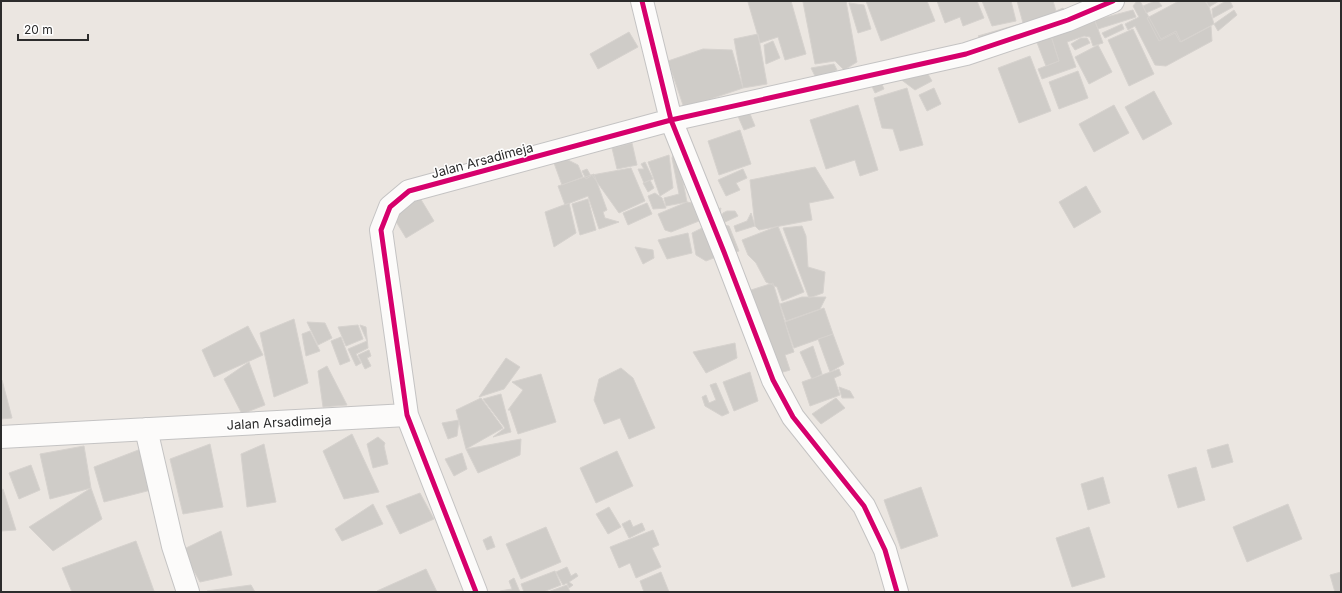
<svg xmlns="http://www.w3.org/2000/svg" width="1342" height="593" font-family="Inter,sans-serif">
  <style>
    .building { fill: #cfccc8; stroke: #d6d2ce }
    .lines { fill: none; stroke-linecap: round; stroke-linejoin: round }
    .minor-casing { stroke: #c4c3c3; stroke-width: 24 }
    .minor { stroke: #fcfbfa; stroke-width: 22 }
    .cycleway-casing { stroke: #fff; stroke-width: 8 }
    .cycleway { stroke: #d6006c; stroke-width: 5 }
    .labels { text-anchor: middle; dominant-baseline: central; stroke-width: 3; stroke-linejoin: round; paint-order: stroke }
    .street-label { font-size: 13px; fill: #2c2c2c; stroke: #fff }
  </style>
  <rect width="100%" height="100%" fill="#ebe6e1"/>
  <path class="building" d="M752 1H791L806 54 785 60 778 37 760 43 748 2Z
    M809 1H846L857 62 844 70 835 61 815 64 803 2Z
    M866 1H927L935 21 881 41Z
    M937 1H977L984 18 963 26 960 17 945 23Z
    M982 1H1011L1016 21 992 26Z
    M1017 1H1053L1056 11 1063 8 1065 15 987 43 978 36 1023 23Z
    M1137 1H1140L1161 39 1176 31 1181 42 1211 26 1212 41 1166 66 1155 65 1135 26 1128 30 1125 24 1139 17 1133 6Z
    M1155 1H1158L1162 6 1146 13 1143 6Z
    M1179 1H1205L1209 7 1214 24 1180 42 1175 33 1159 41 1147 18Z
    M1206 1H1219L1209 7Z
    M1226 1H1230L1233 7 1213 18 1212 9Z
    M849 3 864 5 871 29 858 33Z
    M1133 10 1136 17 1098 29 1095 21 1051 36 1095 20Z
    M1234 10 1237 15 1218 31 1214 24Z
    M1095 21 1103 43 1093 46 1090 37 1084 36 1067 42 1076 67 1042 79 1038 69 1059 61 1051 36Z
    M1122 24 1124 29 1105 38 1102 33Z
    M1133 29 1154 74 1129 86 1108 40Z
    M629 32 638 47 598 69 590 54Z
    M758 34 767 84 743 88 734 39Z
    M1051 36 1059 61 1046 66 1036 40Z
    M1081 38H1087L1090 43 1075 50 1071 44Z
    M773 41 780 58 766 64 764 45Z
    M1098 45 1112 72 1089 84 1075 57Z
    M703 49 732 50 743 88 684 108 668 61Z
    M1030 56 1051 111 1019 123 998 68Z
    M834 64 837 70 817 80 811 68Z
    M925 69 932 81 915 90 895 75Z
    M1078 71 1088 98 1059 109 1049 82Z
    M869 80 881 82 884 89 875 93Z
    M907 88 923 145 900 151 893 129 882 128 874 98Z
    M934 88 941 104 927 111 919 95Z
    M1154 91 1172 124 1143 140 1125 107Z
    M858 105 878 170 860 176 855 160 826 169 810 120Z
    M1114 105 1129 133 1094 152 1079 124Z
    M748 109 755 126 744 130 737 114Z
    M740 130 751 164 719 175 708 141Z
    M632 143 637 165 617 169 612 148Z
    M669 155 673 188 660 196 648 162Z
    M673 155 678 157 687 202 666 206 664 198 679 194 672 158Z
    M562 157 578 165 583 177 562 185 554 163Z
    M645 162 653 179 644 183 638 169H644L641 164Z
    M815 167 834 198 809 203 812 220 759 230 755 226 750 180Z
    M631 168 645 201 619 213 592 175Z
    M587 169 591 176 586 179 582 171Z
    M743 169 747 178 736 183 740 190 726 196 718 180Z
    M594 174 607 210 603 212 605 218 619 222 599 229 588 196 565 205 558 186Z
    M650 180 654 188 648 192 643 183Z
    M1086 186 1101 212 1074 228 1059 202Z
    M655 193 662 198 666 208 653 209 648 196Z
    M420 198 434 221 406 238 392 215Z
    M588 199 596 230 580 235 572 204Z
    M687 202 692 203 699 221 671 232 665 230 658 214Z
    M569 203 576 233 554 247 545 212Z
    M647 203 652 214 628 225 623 213Z
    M721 208 719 216 723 225 729 226 739 251 727 255 711 211Z
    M727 211H735L738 216 725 222 722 216 723 213Z
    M751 213 755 226 736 232 734 226 747 221Z
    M706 226 724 254 706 261 696 255 692 233Z
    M778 226 804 292 782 301 777 287 766 282 756 263 748 255 742 240Z
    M802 226 806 236 808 267 825 272 823 293 809 298 783 228Z
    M688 233 692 253 667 259 658 240Z
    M635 247 653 250 654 258 643 264Z
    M773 283 794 352 785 355 790 370 776 374 751 290Z
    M802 297H826L820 309 786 321 780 304Z
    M824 308 833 334 794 348 785 322Z
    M294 319 308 383 274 397 260 333Z
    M307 322 325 323 332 338 318 345Z
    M358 325 363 339 346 346 338 327Z
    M360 325 366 327 368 348 356 354 361 363 356 366 348 349 367 341Z
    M248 326 263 355 214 377 202 350Z
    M310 331 320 351 306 356 302 334Z
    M833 334 844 364 830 372 818 339Z
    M341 337 350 361 340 365 331 341Z
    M735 343 737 358 706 373 693 352Z
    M813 346 822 374 812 379 800 352Z
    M369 350 371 356 367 358 371 366 365 369 358 355Z
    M506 358 520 367 504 389 479 397Z
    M249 362 265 405 242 414 224 379Z
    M327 366 347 405 323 407 318 371Z
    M621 368 633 378 655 428 629 439 620 418 604 424 594 400 599 379Z
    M839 369 841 375 834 378 840 395 810 406 802 382Z
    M750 372 758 401 734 411 723 382Z
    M541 374 556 422 518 434 510 410H508L523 390 512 382Z
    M1 380H2L12 418 1 419Z
    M716 383 729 413 722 416 705 406 702 397 706 395 709 403 716 400 710 385Z
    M839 387 850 391 854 398H842Z
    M501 394 511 432 493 437 505 428 483 399Z
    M481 398 503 428 466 449 456 410Z
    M836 398 845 408 821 424 812 414Z
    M459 420 457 436 448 439 442 423Z
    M352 434 379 492 344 499 323 451Z
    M378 437 385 443 384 446 388 464 373 468 367 444Z
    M521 439 520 455 478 473 466 449Z
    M210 444 223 507 183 514 170 459Z
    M264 444 276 502 247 507 241 454Z
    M1228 444 1233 462 1212 468 1207 450Z
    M84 446 91 488 50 499 40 454Z
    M141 449 151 490 104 502 94 467Z
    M617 451 633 486 596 503 580 468Z
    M462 453 467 469 454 476 445 459Z
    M31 465 40 490 19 499 9 473Z
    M1196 467 1205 500 1178 508 1168 475Z
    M1103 477 1110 503 1088 510 1081 484Z
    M921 487 938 536 901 549 884 500Z
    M91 488 102 519 53 551 29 527Z
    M3 489 16 530 1 531V490Z
    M420 493 434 519 400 534 386 506Z
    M373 504 383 524 342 541 335 529Z
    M1288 504 1302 539 1247 562 1233 527Z
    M609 507 621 527 608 534 596 514Z
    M630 520 633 527 642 523 645 530 629 538 622 524Z
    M546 527 561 562 521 579 506 544Z
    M1089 527 1105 577 1072 587 1056 538Z
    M653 530 659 545 652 548 661 567 636 578 630 563 619 568 610 547Z
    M221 531 232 575 200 582 182 550Z
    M491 536 495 547 487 550 483 540Z
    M136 541 154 591 72 592 62 568Z
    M567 567 571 576 576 573 578 576 569 582 573 585 569 588 567 583 563 585 556 572Z
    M426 569 437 592H377V591Z
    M555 571 561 585 543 592H524L521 584Z
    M661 572 669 592H644L640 581Z
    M1341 572V592H1335L1330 575Z
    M514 578 520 592H501L500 591 512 589 509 581Z
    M251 585 255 592H207V591Z
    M567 585 570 592H548Z"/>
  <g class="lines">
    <defs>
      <path id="minor" d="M642 1 671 120 724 252 773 380 793 417 864 506 885 550 897 592
        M146 429 173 546 188 592
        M1 437 407 415
        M476 592 407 415 381 230 390 207 409 191 671 120 966 54 1068 20 1113 1"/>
    </defs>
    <use href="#minor" class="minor-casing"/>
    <use href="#minor" class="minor"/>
    <defs>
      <path id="cycleway" d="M642 1 671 120 724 252 773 380 793 417 864 506 885 550 897 592
        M476 592 407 415 381 230 390 207 409 191 671 120 966 54 1068 20 1113 1"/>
    </defs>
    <use href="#cycleway" class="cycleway-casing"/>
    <use href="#cycleway" class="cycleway"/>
  </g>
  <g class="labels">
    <g class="street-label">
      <text transform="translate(482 160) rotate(-15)">Jalan Arsadimeja</text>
      <text transform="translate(279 422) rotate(-3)">Jalan Arsadimeja</text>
    </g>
  </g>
  <rect width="1342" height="593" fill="none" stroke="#2c2c2c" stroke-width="4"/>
  <path d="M18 34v6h70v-6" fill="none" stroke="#2c2c2c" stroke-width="2"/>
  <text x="24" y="34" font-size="12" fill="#2c2c2c" stroke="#ffffff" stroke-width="3" paint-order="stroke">20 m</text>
</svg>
